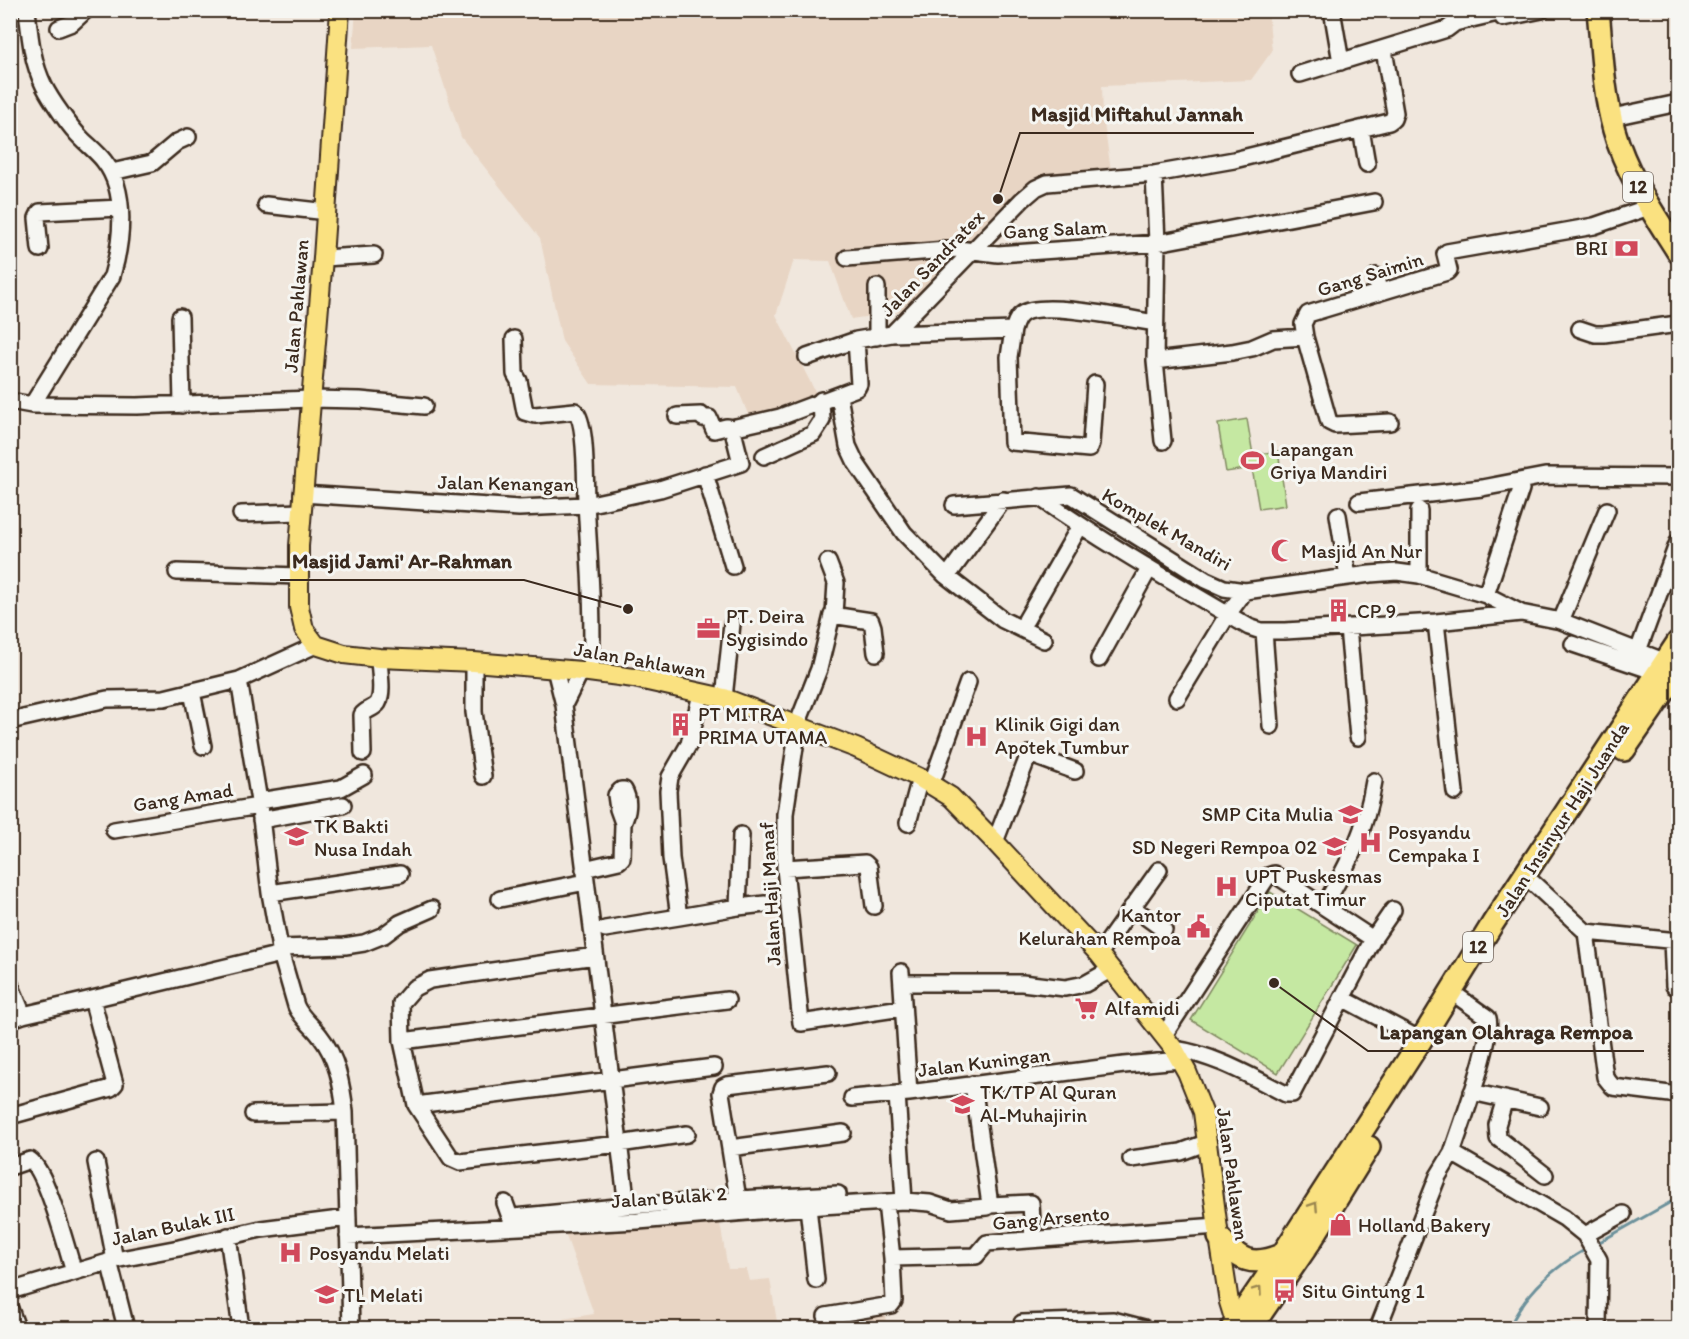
<svg xmlns="http://www.w3.org/2000/svg" width="1689" height="1339" font-family="Itim,sans-serif">
  <style>
    .built { fill: #e8d5c4 }
    .green { fill: #c5e8a2; stroke: #808960; stroke-width: 1.5 }
    .lines { fill: none; stroke-linecap: round; stroke-linejoin: round }
    .stream { stroke: #6c919b; stroke-width: 3 }
    .minor-casing { stroke: #3b2a1e; stroke-width: 20 }
    .major-casing { stroke: #3b2a1e; stroke-width: 22 }
    .highway-casing { stroke: #3b2a1e; stroke-width: 26 }
    .minor { stroke: #f6f6f2; stroke-width: 15 }
    .major { stroke: #fae180; stroke-width: 18 }
    .highway { stroke: #fae180; stroke-width: 21 }
    .oneway { stroke: #9a864f }
    .labels { text-anchor: middle; dominant-baseline: central; stroke-width: 6; stroke-linejoin: round; paint-order: stroke }
    .shield { fill: #f6f6f2; stroke: #73675e; stroke-width: 1.5 }
    .shield-label { font-size: 18px; font-weight: bold; fill: #3b2a1e }
    .street-label { font-size: 20px; fill: #3b2a1e; stroke: #f6f6f2 }
    .poi-label { font-size: 20px; fill: #3b2a1e; stroke: #f6f6f2; text-anchor: start }
    .leader { fill: none; stroke: #3b2a1e; stroke-width: 2 }
    .callout-dot { fill: #3b2a1e; stroke: #f6f6f2; stroke-width: 2 }
    .callout-label { font-size: 21px; text-anchor: middle; font-weight: bold; fill: #3b2a1e; stroke: #f6f6f2; stroke-width: 6; stroke-linejoin: round; paint-order: stroke }
  </style>
  <rect width="100%" height="100%" fill="#f0e7dd"/>
  <filter id="ink" filterUnits="userSpaceOnUse"><feTurbulence type="fractalNoise" baseFrequency=".0167" numOctaves="2"/><feDisplacementMap in="SourceGraphic" scale="12" xChannelSelector="R" yChannelSelector="G"/><feConvolveMatrix kernelMatrix="1 2 1 2 8 2 1 2 1" color-interpolation-filters="sRGB"/></filter>
  <g filter="url(#ink)">
    <path class="built" d="M356 10H1268L1272 51 1251 80 1102 86 1103 117 1111 170 1046 180 947 278 898 312 851 319 830 261 794 260 776 315 821 403 750 419 737 387 591 384 562 341 540 238 461 137 431 45 353 48Z
      M717 1206 728 1269H746L749 1281 770 1279 778 1328H564L563 1319 594 1314 561 1222Z
      M885 1315 887 1328H779Z"/>
    <path class="green" d="M1247 419 1253 455 1278 451 1286 505 1259 509 1252 468 1226 472 1218 424Z
      M1270 892 1357 945 1278 1073 1191 1020Z"/>
    <g class="lines">
      <path class="stream" d="M1596 1244 1678 1198
        M1509 1328C1525 1293 1554 1267 1588 1248"/>
      <defs>
        <path id="minor" d="M27 10C30 37 32 62 44 86 51 100 70 127 81 138 89 146 98 153 104 161 128 191 122 242 112 276L32 405
          M1332 10 1341 62
          M1503 18 1542 10
          M59 28 72 23 86 10
          M1300 74 1447 29 1455 23 1467 20 1511 10
          M1622 115 1678 103
          M1361 129 1367 164
          M112 172 152 163 177 142 188 137
          M1154 174 1157 243 1155 361 1163 441
          M266 205 327 212
          M40 249 37 218 40 212 120 208
          M323 258 374 255
          M847 258 958 249 998 254 1157 243 1374 202
          M1376 276 1379 293
          M877 287V337
          M180 317 182 405
          M1580 329 1595 334H1604L1678 324
          M1013 330 1009 357 1012 442 1089 449 1091 443 1095 384
          M892 334 1022 200 1036 188 1047 183 1154 174 1234 160 1389 122 1393 119 1395 113 1384 50
          M1305 337 1329 422 1335 425 1390 422
          M514 339 515 374 519 381 525 412 535 415 575 411C587 422 585 483 586 502 589 558 594 615 591 673
          M807 357 856 340
          M1155 361 1232 352 1252 348 1273 339 1305 337 1303 324 1308 314 1447 272 1449 270 1445 254 1447 252 1594 226 1649 207
          M839 396 848 446 856 463 904 533 945 575 1003 620 1044 640
          M10 401 32 405 137 406 311 399 360 400 424 406
          M677 416 701 415 703 418H709L714 430 726 427 734 428
          M764 456 813 434 822 420 821 400
          M705 474 733 566
          M302 494 519 508 586 505 660 489 741 463 733 431 736 427 780 417 857 388 859 384 856 340 892 334 1013 330C1015 325 1016 318 1022 314 1041 300 1129 319 1155 323
          M1039 497C1107 545 1178 585 1249 627L1261 631H1285L1436 622 1521 613
          M1359 502 1482 488 1545 476 1678 477
          M954 505 1071 495 1206 580 1224 588 1245 591 1370 574 1397 572 1419 575 1486 595 1521 613 1561 621 1666 662
          M241 514 301 512
          M1338 515 1348 577
          M828 562 836 583 834 614
          M952 570 1003 500
          M177 572 298 576
          M1419 575V510
          M1486 595 1521 489
          M1026 620 1080 526
          M1561 621 1607 510
          M1436 622 1455 792
          M1348 628 1358 737
          M1264 631 1271 726
          M1573 644 1659 673
          M1638 651 1678 542
          M876 653 873 627 871 621 832 615 819 669 799 720 785 814V868L801 1023 902 1008
          M1099 659 1149 569
          M474 662V712L483 776
          M555 669 564 705 627 1206
          M239 680 259 801 270 893 281 954 296 1006C301 1018 312 1025 320 1036 337 1057 342 1085 345 1112L351 1328
          M192 692 203 746
          M724 698 732 624
          M1177 698 1228 614 1245 591
          M564 705 581 671
          M10 721 107 699 164 698 239 680 316 645
          M363 753 362 715C366 709 374 709 378 703 384 692 379 670 379 658
          M931 785 968 682
          M259 801 341 788 364 775
          M261 820 343 805
          M908 823 920 778
          M114 830 259 806
          M995 842 1029 754 1075 771
          M785 868 865 863 869 867 874 906
          M584 869 619 861 622 858 623 823 618 809 616 795 621 790H624C630 800 628 813 623 823
          M1533 883 1586 932 1605 1077 1613 1087 1678 1095
          M270 893 400 874
          M500 899 586 882
          M1324 906C1349 863 1366 831 1374 781
          M738 907 765 904
          M1132 907 1164 930
          M679 917 738 907 741 835
          M605 929 679 917 671 858 668 791 670 777 689 744 701 694
          M1586 932 1678 941
          M1672 940 1674 986
          M280 948 345 946 364 943 384 935 400 923 432 909
          M1099 954 1159 870
          M595 956 430 980 414 988 401 1003 402 1041 416 1105 451 1158 460 1162 619 1144 687 1134
          M901 972 909 1093 1124 1065 1180 1060
          M902 983H1022L1065 988 1085 984 1112 969
          M10 984 23 1015
          M1342 998 1421 1040
          M1460 998 1488 1018C1494 1039 1460 1128 1452 1153L1564 1218 1585 1235 1599 1260 1598 1328
          M92 999 281 954
          M10 1020 23 1015 92 999 115 1084 111 1088 10 1116
          M1164 1035 1268 876 1274 874 1373 939
          M402 1041 727 1000
          M1174 1049C1215 1055 1250 1076 1286 1094H1292L1373 939 1393 910
          M828 1073 727 1085 723 1087 721 1093 738 1199 838 1194
          M973 1084 990 1205
          M1472 1092 1540 1107
          M852 1098 897 1094
          M1505 1099 1497 1125 1498 1138 1545 1175
          M416 1105 714 1067
          M253 1114 345 1112
          M730 1148 843 1133
          M1131 1159 1181 1152 1208 1142
          M96 1162 115 1260
          M10 1167 30 1160C47 1171 67 1250 74 1272
          M904 1201 897 1094 909 1093
          M505 1203 510 1217H514L627 1206 738 1199
          M808 1207 816 1280
          M1585 1235 1623 1214
          M228 1236 241 1328
          M348 1236 638 1221 821 1206 904 1201 930 1203 951 1210 987 1207 990 1205 1031 1203 1033 1240
          M892 1258 976 1256 987 1243 1218 1226
          M109 1261 126 1328
          M10 1291 115 1260 179 1248 261 1229 348 1218
          M10 1309 17 1328
          M826 1316 891 1305 894 1301 892 1258 886 1203
          M1022 1323 1113 1320 1144 1328
          M1378 1328 1438 1176 1452 1153"/>
        <path id="major" d="M340 10 323 258 299 546V607L304 629 316 645 344 654 379 658 474 662 581 671 634 678 724 698 856 748 920 778 951 797 995 842 1099 954 1174 1049 1187 1072 1203 1112 1219 1237 1229 1302 1237 1328"/>
        <path id="highway" d="M1598 10C1602 50 1603 91 1614 130 1626 174 1654 214 1678 252
          M1624 750 1678 672
          M1219 1237C1240 1261 1251 1267 1282 1255
          M1232 1328 1282 1255 1421 1040 1493 923 1678 642
          M1251 1328 1312 1239 1369 1147"/>
      </defs>
      <use href="#minor" class="minor-casing"/>
      <use href="#major" class="major-casing"/>
      <use href="#highway" class="highway-casing"/>
      <use href="#minor" class="minor"/>
      <use href="#major" class="major"/>
      <use href="#highway" class="highway"/>
    </g>
    <defs><path id="oneway-chevron" d="M-2-3.5L2.5 0L-2 3.5" fill="none" stroke-width="1.6" stroke-linecap="round" stroke-linejoin="round" transform="scale(1.5)"/></defs>
    <g class="oneway">
      <use href="#oneway-chevron" transform="translate(1314 1206) rotate(-57)"/>
      <use href="#oneway-chevron" transform="translate(1258 1290) rotate(-55)"/>
    </g>
  </g>
  <defs>
    <symbol id="bank-bare" viewBox="-9 -9 18 18"><path d="M-6-4H6V4H-6ZM0-2.3a2.3 2.3 0 1 0 0 4.6a2.3 2.3 0 1 0 0-4.6Z" fill="#d1495b" stroke="#f6f6f2" stroke-width="2.5" paint-order="stroke"/></symbol>
    <symbol id="stadium-bare" viewBox="-9 -9 18 18"><path d="M0-5a6.5 5 0 1 0 0 10a6.5 5 0 1 0 0-10ZM-3.5-1.8h7v3.6h-7Z" fill="#d1495b" stroke="#f6f6f2" stroke-width="2.5" paint-order="stroke"/></symbol>
    <symbol id="mosque-bare" viewBox="-9 -9 18 18"><path d="M3.5-4.9A6 6 0 1 0 3.5 4.9A5 5 0 1 1 3.5-4.9Z" fill="#d1495b" stroke="#f6f6f2" stroke-width="2.5" paint-order="stroke"/></symbol>
    <symbol id="building-bare" viewBox="-9 -9 18 18"><path d="M-4-6H4V6H1V3H-1V6H-4ZM-2.5-4.3h1.7v1.8h-1.7ZM.8-4.3h1.7v1.8H.8ZM-2.5-1h1.7V.8h-1.7ZM.8-1h1.7V.8H.8Z" fill="#d1495b" stroke="#f6f6f2" stroke-width="2.5" paint-order="stroke"/></symbol>
    <symbol id="office-bare" viewBox="-9 -9 18 18"><path d="M-6-3h4V-5.5h4V-3h4V5H-6ZM-1-4.5V-3h2v-1.5ZM-6 0V1H6V0Z" fill="#d1495b" stroke="#f6f6f2" stroke-width="2.5" paint-order="stroke"/></symbol>
    <symbol id="hospital-bare" viewBox="-9 -9 18 18"><path d="M-5-5h3v3.5h4V-5h3V5h-3V1.5h-4V5h-3Z" fill="#d1495b" stroke="#f6f6f2" stroke-width="2.5" paint-order="stroke"/></symbol>
    <symbol id="school-bare" viewBox="-9 -9 18 18"><path d="M0-5L7-2L0 1L-7-2ZM-4 1L0 2.5L4 1V4Q0 6-4 4Z" fill="#d1495b" stroke="#f6f6f2" stroke-width="2.5" paint-order="stroke"/></symbol>
    <symbol id="civic-bare" viewBox="-9 -9 18 18"><path d="M-.6-6.5H3V-4.5H.6V-3L4-1V1h2V6H-6V1h2V-1L-.6-3ZM-1.2 2.5V6h2.4V2.5Z" fill="#d1495b" stroke="#f6f6f2" stroke-width="2.5" paint-order="stroke"/></symbol>
    <symbol id="supermarket-bare" viewBox="-9 -9 18 18"><path d="M-6-5.5h2.5l.6 2H6L4.5 2H-2.5L-4.4-4H-6ZM-1.5 3.2a1.3 1.3 0 1 0 .1 0ZM3 3.2a1.3 1.3 0 1 0 .1 0Z" fill="#d1495b" stroke="#f6f6f2" stroke-width="2.5" paint-order="stroke"/></symbol>
    <symbol id="shop-bare" viewBox="-9 -9 18 18"><path d="M-5-2.5h2.3a2.7 3.5 0 0 1 5.4 0H5L5.5 6h-11ZM-1.5-2.5h3a1.5 2.3 0 0 0-3 0Z" fill="#d1495b" stroke="#f6f6f2" stroke-width="2.5" paint-order="stroke"/></symbol>
    <symbol id="bus-bare" viewBox="-9 -9 18 18"><path d="M-5-6H5V4H4V6H2V4H-2V6H-4V4H-5ZM-3.5-4V0h7V-4ZM-3.5 1.2v1.5H-2V1.2ZM2 1.2v1.5H3.5V1.2Z" fill="#d1495b" stroke="#f6f6f2" stroke-width="2.5" paint-order="stroke"/></symbol>
  </defs>
  <g fill-rule="evenodd">
    <use href="#bank-bare" x="1610" y="232" width="33" height="33"/>
    <use href="#stadium-bare" x="1236" y="444" width="33" height="33"/>
    <use href="#mosque-bare" x="1266" y="534" width="33" height="33"/>
    <use href="#building-bare" x="1322" y="594" width="33" height="33"/>
    <use href="#office-bare" x="692" y="612" width="33" height="33"/>
    <use href="#building-bare" x="664" y="708" width="33" height="33"/>
    <use href="#hospital-bare" x="960" y="720" width="33" height="33"/>
    <use href="#school-bare" x="1334" y="798" width="33" height="33"/>
    <use href="#school-bare" x="280" y="820" width="33" height="33"/>
    <use href="#hospital-bare" x="1354" y="826" width="33" height="33"/>
    <use href="#school-bare" x="1318" y="830" width="33" height="33"/>
    <use href="#hospital-bare" x="1210" y="870" width="33" height="33"/>
    <use href="#civic-bare" x="1182" y="910" width="33" height="33"/>
    <use href="#supermarket-bare" x="1070" y="992" width="33" height="33"/>
    <use href="#school-bare" x="946" y="1088" width="33" height="33"/>
    <use href="#shop-bare" x="1324" y="1208" width="33" height="33"/>
    <use href="#hospital-bare" x="274" y="1236" width="33" height="33"/>
    <use href="#bus-bare" x="1268" y="1274" width="33" height="33"/>
    <use href="#school-bare" x="310" y="1278" width="33" height="33"/>
  </g>
  <g class="labels">
    <g class="shield">
      <rect x="1623" y="172" width="30" height="30" rx="4.5"/>
      <rect x="1463" y="932" width="30" height="30" rx="4.5"/>
    </g>
    <g class="shield-label">
      <text x="1638" y="187">12</text>
      <text x="1478" y="947">12</text>
    </g>
    <g class="street-label">
      <text transform="translate(1055 229) rotate(-3)">Gang Salam</text>
      <text transform="translate(932 263) rotate(-46)">Jalan Sandratex</text>
      <text transform="translate(1370 274) rotate(-17)">Gang Saimin</text>
      <text transform="translate(296 306) rotate(-85)">Jalan Pahlawan</text>
      <text transform="translate(506 483) rotate(1)">Jalan Kenangan</text>
      <text transform="translate(1167 529) rotate(30)">Komplek Mandiri</text>
      <text transform="translate(640 660) rotate(10)">Jalan Pahlawan</text>
      <text transform="translate(183 797) rotate(-9)">Gang Amad</text>
      <text transform="translate(1562 819) rotate(-57)">Jalan Insinyur Haji Juanda</text>
      <text transform="translate(770 894) rotate(-93)">Jalan Haji Manaf</text>
      <text transform="translate(984 1062) rotate(-7)">Jalan Kuningan</text>
      <text transform="translate(1233 1174) rotate(82)">Jalan Pahlawan</text>
      <text transform="translate(669 1197) rotate(-4)">Jalan Bulak 2</text>
      <text transform="translate(1051 1218) rotate(-5)">Gang Arsento</text>
      <text transform="translate(173 1226) rotate(-12)">Jalan Bulak III</text>
    </g>
    <g class="poi-label">
      <text x="1608" y="248" text-anchor="end">BRI</text>
      <text x="1270" y="449">Lapangan<tspan x="1270" dy="23">Griya Mandiri</tspan></text>
      <text x="1301" y="551">Masjid An Nur</text>
      <text x="1357" y="611">CP 9</text>
      <text x="726" y="616">PT. Deira<tspan x="726" dy="23">Sygisindo</tspan></text>
      <text x="698" y="714">PT MITRA<tspan x="698" dy="23">PRIMA UTAMA</tspan></text>
      <text x="995" y="724">Klinik Gigi dan<tspan x="995" dy="23">Apotek Tumbur</tspan></text>
      <text x="1333" y="814" text-anchor="end">SMP Cita Mulia</text>
      <text x="314" y="826">TK Bakti<tspan x="314" dy="23">Nusa Indah</tspan></text>
      <text x="1388" y="832">Posyandu<tspan x="1388" dy="23">Cempaka I</tspan></text>
      <text x="1317" y="847" text-anchor="end">SD Negeri Rempoa 02</text>
      <text x="1245" y="876">UPT Puskesmas<tspan x="1245" dy="23">Ciputat Timur</tspan></text>
      <text x="1181" y="915" text-anchor="end">Kantor<tspan x="1181" dy="23">Kelurahan Rempoa</tspan></text>
      <text x="1105" y="1008">Alfamidi</text>
      <text x="980" y="1092">TK/TP Al Quran<tspan x="980" dy="23">Al-Muhajirin</tspan></text>
      <text x="1358" y="1225">Holland Bakery</text>
      <text x="309" y="1253">Posyandu Melati</text>
      <text x="1302" y="1291">Situ Gintung 1</text>
      <text x="344" y="1295">TL Melati</text>
    </g>
  </g>
  <path class="leader" d="M998 199L1020 133H1254M628 609L524 580H280M1274 983L1368 1051H1644"/>
  <g class="callout-dot">
    <circle cx="998" cy="199" r="6"/>
    <circle cx="628" cy="609" r="6"/>
    <circle cx="1274" cy="983" r="6"/>
  </g>
  <g class="callout-label">
    <text x="1137" y="121">Masjid Miftahul Jannah</text>
    <text x="402" y="568">Masjid Jami' Ar-Rahman</text>
    <text x="1506" y="1039">Lapangan Olahraga Rempoa</text>
  </g>
  <rect width="1689" height="1339" fill="none" stroke="#f6f6f2" stroke-width="36"/>
  <rect x="18" y="18" width="1653" height="1303" fill="none" stroke="#3b2a1e" stroke-width="2" filter="url(#ink)"/>
</svg>
